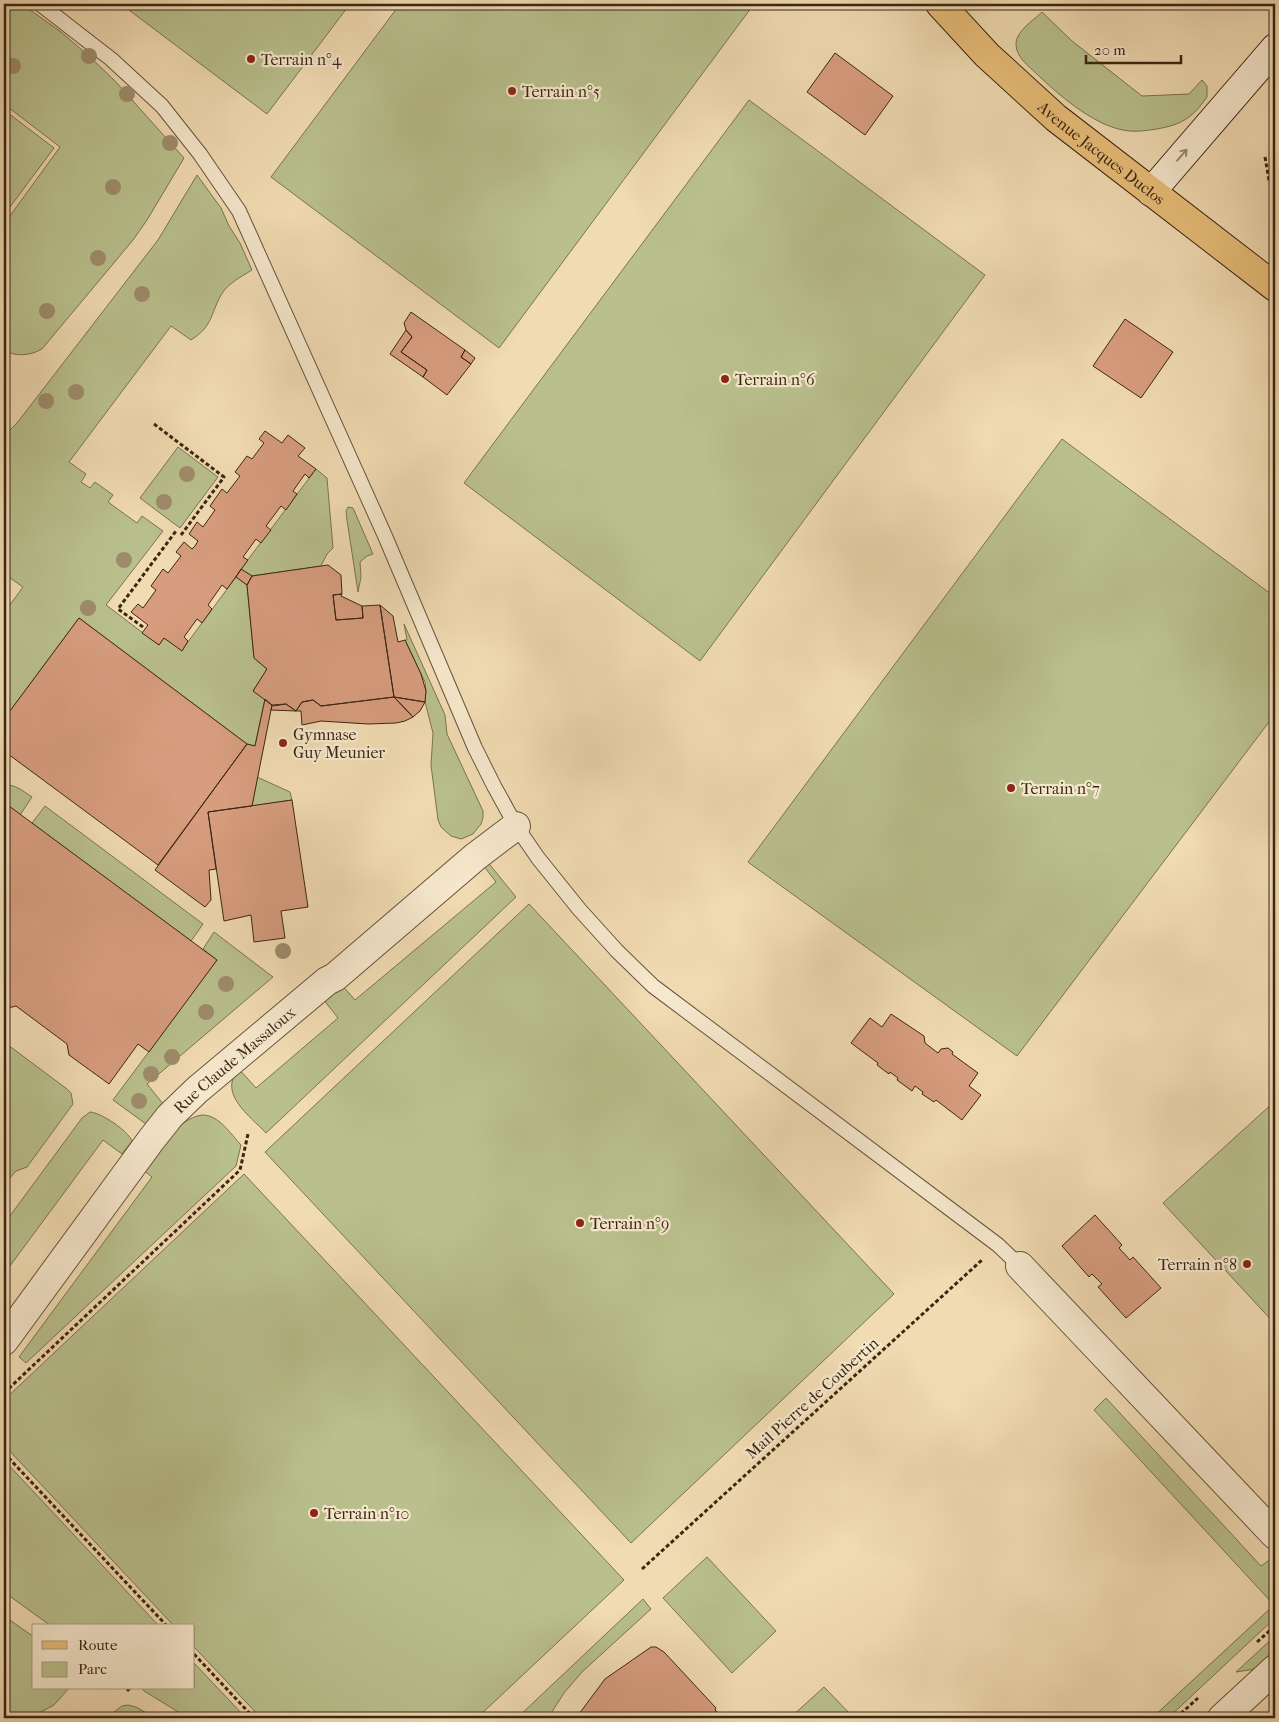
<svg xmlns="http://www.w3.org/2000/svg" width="1279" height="1722" font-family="'IM FELL French Canon',serif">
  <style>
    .green { fill: #b9c08d; stroke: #7a7350 }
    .building { fill: #d79d7e; stroke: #3b2614 }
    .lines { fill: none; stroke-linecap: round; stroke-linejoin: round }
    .service-casing { stroke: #68533c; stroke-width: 16 }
    .minor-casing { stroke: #68533c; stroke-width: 30 }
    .secondary-casing { stroke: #3b2614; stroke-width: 30 }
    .primary-casing { stroke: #3b2614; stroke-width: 30 }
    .path { stroke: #3b2614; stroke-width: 3; stroke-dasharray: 4 2.5; stroke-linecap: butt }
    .service { stroke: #f6e8cd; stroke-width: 14 }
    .minor { stroke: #f6e8cd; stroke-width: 28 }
    .secondary { stroke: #f6e8cd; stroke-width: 28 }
    .primary { stroke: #e8be79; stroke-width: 28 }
    .tree { fill: #9e8c6c }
    .oneway { stroke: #988770 }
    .poi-dot { fill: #8f2418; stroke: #f6e8cd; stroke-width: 2 }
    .labels { text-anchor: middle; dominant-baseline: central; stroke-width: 4.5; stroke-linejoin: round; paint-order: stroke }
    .poi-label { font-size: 16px; fill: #3b2614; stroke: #f6e8cd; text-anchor: start }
    .street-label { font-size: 16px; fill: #3b2614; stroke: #f6e8cd }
  </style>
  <rect width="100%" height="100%" fill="#f1dbb2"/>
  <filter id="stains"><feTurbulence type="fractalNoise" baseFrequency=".004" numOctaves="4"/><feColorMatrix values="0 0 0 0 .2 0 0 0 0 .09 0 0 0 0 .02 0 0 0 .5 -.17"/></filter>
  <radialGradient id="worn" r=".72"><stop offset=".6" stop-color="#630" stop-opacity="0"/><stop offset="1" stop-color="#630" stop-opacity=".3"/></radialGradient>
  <path class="green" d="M4 4H22L61 32 89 56 116 82 184 158 147 220 133 240 42 349C30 356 15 357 4 350V224L60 147 4 104Z
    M121 4H350L267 114Z
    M400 4H754L499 348 271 177Z
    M1042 12 1072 41 1142 96 1189 94 1202 80 1207 86V97C1202 104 1196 112 1189 117 1180 124 1168 127 1157 129 1148 130 1139 132 1130 131 1099 129 1062 98 1040 77 1031 68 1016 58 1016 44 1016 31 1034 20 1042 12Z
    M749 100 985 275 700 661 464 483Z
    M4 110 54 148 4 215Z
    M197 175 221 208 229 226 240 243 252 270C241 277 228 283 221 295 210 315 213 326 191 340L171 326 69 462 86 474 81 482 90 488 95 482 113 495 108 502 137 523 142 516 163 531 106 605 159 645 164 638 182 650 236 577 247 585 254 658 267 669 253 691 265 699 255 746 247 744 79 618 4 719V613L23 587 6 575 4 577V423L5 429H11L17 423 158 240Z
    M1062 439 1275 597V714L1017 1056 748 862Z
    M178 447 218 477 180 528 140 498Z
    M316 469 327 478 333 548 327 554 321 566 252 576 241 569Z
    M348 507 353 508 373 554 367 556 360 562 361 577 358 592 347 520 346 511Z
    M404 624 445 715 447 734 483 811V818L481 824 473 834 466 837 461 839 451 836 441 827 438 820 431 765 433 733 425 702 426 691 425 682 405 640H407Z
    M257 777 290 792 292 800 252 806Z
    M4 785C15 784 23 791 32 797L20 815 9 806 4 812Z
    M45 806 203 924 191 941 32 823Z
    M486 860 516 897 266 1133C250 1116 217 1093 239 1069L256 1088 338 1018 323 999 341 984 355 1000 496 882 483 865Z
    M529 904 894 1294 631 1543 265 1152Z
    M214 932 273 977 147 1084 164 1105 146 1124 113 1100 217 960 203 949Z
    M4 1042 67 1089 71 1093 73 1104 27 1167 16 1171 9 1179 4 1176V1082L10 1073 4 1068Z
    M1275 1101V1324L1163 1203Z
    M90 1112C102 1113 128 1131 132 1141L122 1154 103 1140 4 1274V1224L82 1118Z
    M202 1115C219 1115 230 1133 241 1145L236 1166 26 1363 19 1357 152 1177 143 1170C158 1151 176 1119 202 1115Z
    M244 1174 624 1580 477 1718H261L194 1647V1626H174L4 1445V1400Z
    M1106 1398 1261 1566 1272 1558 1275 1561V1618L1168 1718H1152L1274 1605 1094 1410Z
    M4 1460 159 1626H51L4 1592Z
    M707 1557 776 1631 732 1673 663 1598Z
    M643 1599 651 1609 582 1672 564 1693 548 1718H517Z
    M4 1616 34 1637V1688H69L54 1705 30 1718H4Z
    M1275 1636V1650L1255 1669 1236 1672Z
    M194 1663 246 1718H188L144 1691 142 1688H194Z
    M824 1687 854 1718H790Z
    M128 1705 136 1707 155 1718H106L122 1706Z"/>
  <path class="building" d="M835 53 893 96 865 135 807 92Z
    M411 312 465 350 461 357 471 364 447 395 423 377 427 370 401 352 412 337 406 330 404 323Z
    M1125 319 1173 352 1141 398 1093 366Z
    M406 330 412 337 401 352 427 370 423 377 390 354Z
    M465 350 475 358 471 364 461 357Z
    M265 431 282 443 288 435 305 448 298 456 316 469 309 478 305 474 293 491 297 494 286 510 281 506 266 526 271 530 261 543 256 539 243 557 248 560 227 589 222 585 208 605 212 609 202 623 197 619 184 637 188 641 182 651 164 638 159 645 142 633 148 625 131 612 138 604 143 608 156 590 151 586 163 569 168 573 181 556 176 552 184 542 192 549 195 546 198 541 189 534 197 522 203 527 215 510 210 506 222 489 227 493 240 476 235 472 247 456 252 459 264 443 259 439Z
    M328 565 341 575 342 594 333 595 336 620 363 618 362 606 380 605 394 697 321 706 313 700 302 702 296 711 286 704 273 706 253 691 267 669 254 658 247 585 252 576Z
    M241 569 252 576 247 585 236 577Z
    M342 594 341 596 362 606 363 618 336 620 333 595Z
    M380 605 393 616 398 642 405 640 421 674 426 691 425 702 394 697Z
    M79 618 247 744 158 865 4 751V719Z
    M394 697 413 717 405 721 396 723 368 724 321 721 302 725 301 711H296L302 702 313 700 321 706Z
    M394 697 425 702 420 711 413 717Z
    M265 699 272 705 252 806 208 812 216 869 209 870 211 900 205 907 155 870 247 744 255 746Z
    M286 704 296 711 271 710 272 705Z
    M292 800 308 907 281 911 285 938 254 942 251 915 224 921 208 812Z
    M9 806 217 960 149 1052 138 1044 109 1084 69 1055 67 1044 16 1006 8 1008 4 1005V812Z
    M891 1014 924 1036 925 1043 938 1053 941 1049 948 1048 953 1052 952 1054 978 1073 969 1086 981 1095 962 1120 936 1100 934 1102 922 1094 923 1092 915 1086 912 1091 897 1080 898 1078 890 1072 889 1074 877 1065 878 1063 851 1043 870 1018 882 1027Z
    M4 1068 10 1073 4 1082Z
    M1095 1215 1122 1245 1119 1248 1130 1260 1133 1257 1161 1288 1126 1318 1098 1287 1102 1284 1092 1274 1089 1277 1062 1246Z
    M651 1647H656L664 1652 716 1708 715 1710 724 1718H576L605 1679Z"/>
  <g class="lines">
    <defs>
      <path id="service" d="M40 4 111 59 162 106 200 154 239 211 385 536 475 748 494 786 516 826 538 858 579 909 617 951 653 986 998 1245 1020 1266"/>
      <g id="minor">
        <path d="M1020 1266 1275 1535"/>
        <path id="s1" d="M4 1341 151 1140 170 1116 197 1090 327 981 335 977 475 857 516 826"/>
        <path d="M1222 1718 1275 1669"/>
      </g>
      <path id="secondary" d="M1151 192 1275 48"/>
      <g id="primary">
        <path id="s2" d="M940 4 987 55 1056 118 1275 287"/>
      </g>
    </defs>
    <use href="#service" class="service-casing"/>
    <use href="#minor" class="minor-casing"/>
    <use href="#secondary" class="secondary-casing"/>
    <use href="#primary" class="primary-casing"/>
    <path class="path" d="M1265 157 1269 180 1275 187
      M154 424 224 477 181 535
      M143 627 118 609 176 531
      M4 1393 240 1170 248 1134
      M4 1453 167 1626
      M642 1569 982 1260
      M1257 1642 1275 1626
      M194 1654 254 1718
      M127 1691 130 1688
      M1176 1718 1198 1698"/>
    <use href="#service" class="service"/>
    <use href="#minor" class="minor"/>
    <use href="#secondary" class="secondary"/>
    <use href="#primary" class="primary"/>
  </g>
  <g class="tree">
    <circle cx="89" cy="56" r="8"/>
    <circle cx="13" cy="66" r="8"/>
    <circle cx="127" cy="94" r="8"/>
    <circle cx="170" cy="143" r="8"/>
    <circle cx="113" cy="187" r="8"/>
    <circle cx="98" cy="258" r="8"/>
    <circle cx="142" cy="294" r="8"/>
    <circle cx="47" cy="311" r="8"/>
    <circle cx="76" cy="392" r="8"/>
    <circle cx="46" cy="401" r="8"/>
    <circle cx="187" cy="474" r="8"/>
    <circle cx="164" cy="502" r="8"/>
    <circle cx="124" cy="560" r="8"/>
    <circle cx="88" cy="608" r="8"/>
    <circle cx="283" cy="951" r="8"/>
    <circle cx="226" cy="984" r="8"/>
    <circle cx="206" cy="1012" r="8"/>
    <circle cx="172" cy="1057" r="8"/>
    <circle cx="151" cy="1074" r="8"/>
    <circle cx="139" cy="1101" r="8"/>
  </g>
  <defs><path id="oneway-shaft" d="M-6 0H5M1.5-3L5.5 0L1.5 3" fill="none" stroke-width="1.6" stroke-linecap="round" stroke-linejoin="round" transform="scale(1.25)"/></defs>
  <use class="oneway" href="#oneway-shaft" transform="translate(1182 155) rotate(-49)"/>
  <g class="poi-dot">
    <circle cx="251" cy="59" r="5"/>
    <circle cx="512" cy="91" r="5"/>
    <circle cx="725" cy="379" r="5"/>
    <circle cx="283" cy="743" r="5"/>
    <circle cx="1011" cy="788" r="5"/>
    <circle cx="580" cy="1223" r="5"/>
    <circle cx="1247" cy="1264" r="5"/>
    <circle cx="314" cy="1513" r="5"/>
  </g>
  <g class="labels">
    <g class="poi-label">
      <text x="261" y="59">Terrain n°4</text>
      <text x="522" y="91">Terrain n°5</text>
      <text x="735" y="379">Terrain n°6</text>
      <text x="293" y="734">Gymnase<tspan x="293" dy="18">Guy Meunier</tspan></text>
      <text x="1021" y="788">Terrain n°7</text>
      <text x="590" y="1223">Terrain n°9</text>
      <text x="1237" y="1264" text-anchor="end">Terrain n°8</text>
      <text x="324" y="1513">Terrain n°10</text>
    </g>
    <g class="street-label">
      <text stroke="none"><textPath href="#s2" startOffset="220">Avenue Jacques Duclos</textPath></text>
      <text stroke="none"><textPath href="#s1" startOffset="365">Rue Claude Massaloux</textPath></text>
      <text transform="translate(812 1398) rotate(-42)">Mail Pierre de Coubertin</text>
    </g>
  </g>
  <rect width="1279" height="1722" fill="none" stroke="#f1dbb2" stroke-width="20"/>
  <rect x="5" y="5" width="1269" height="1712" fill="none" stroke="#3b2614" stroke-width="2.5"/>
  <rect x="10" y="10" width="1259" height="1702" fill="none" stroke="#3b2614"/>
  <rect x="32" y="1624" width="162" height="65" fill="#f6e8cd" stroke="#ab9a83"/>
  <rect x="42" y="1641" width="25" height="8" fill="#e8be79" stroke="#ab9a83"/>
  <text x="78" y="1650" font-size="15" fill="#3b2614">Route</text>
  <rect x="42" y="1662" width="25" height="15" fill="#b9c08d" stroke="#ab9a83"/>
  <text x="78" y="1674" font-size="15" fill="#3b2614">Parc</text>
  <path d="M1086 55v8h95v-8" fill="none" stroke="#3b2614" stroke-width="2.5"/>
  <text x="1094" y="55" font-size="15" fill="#3b2614" stroke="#f6e8cd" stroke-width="4" paint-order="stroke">20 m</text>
  <rect width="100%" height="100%" filter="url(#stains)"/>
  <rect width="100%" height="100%" fill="url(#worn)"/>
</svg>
